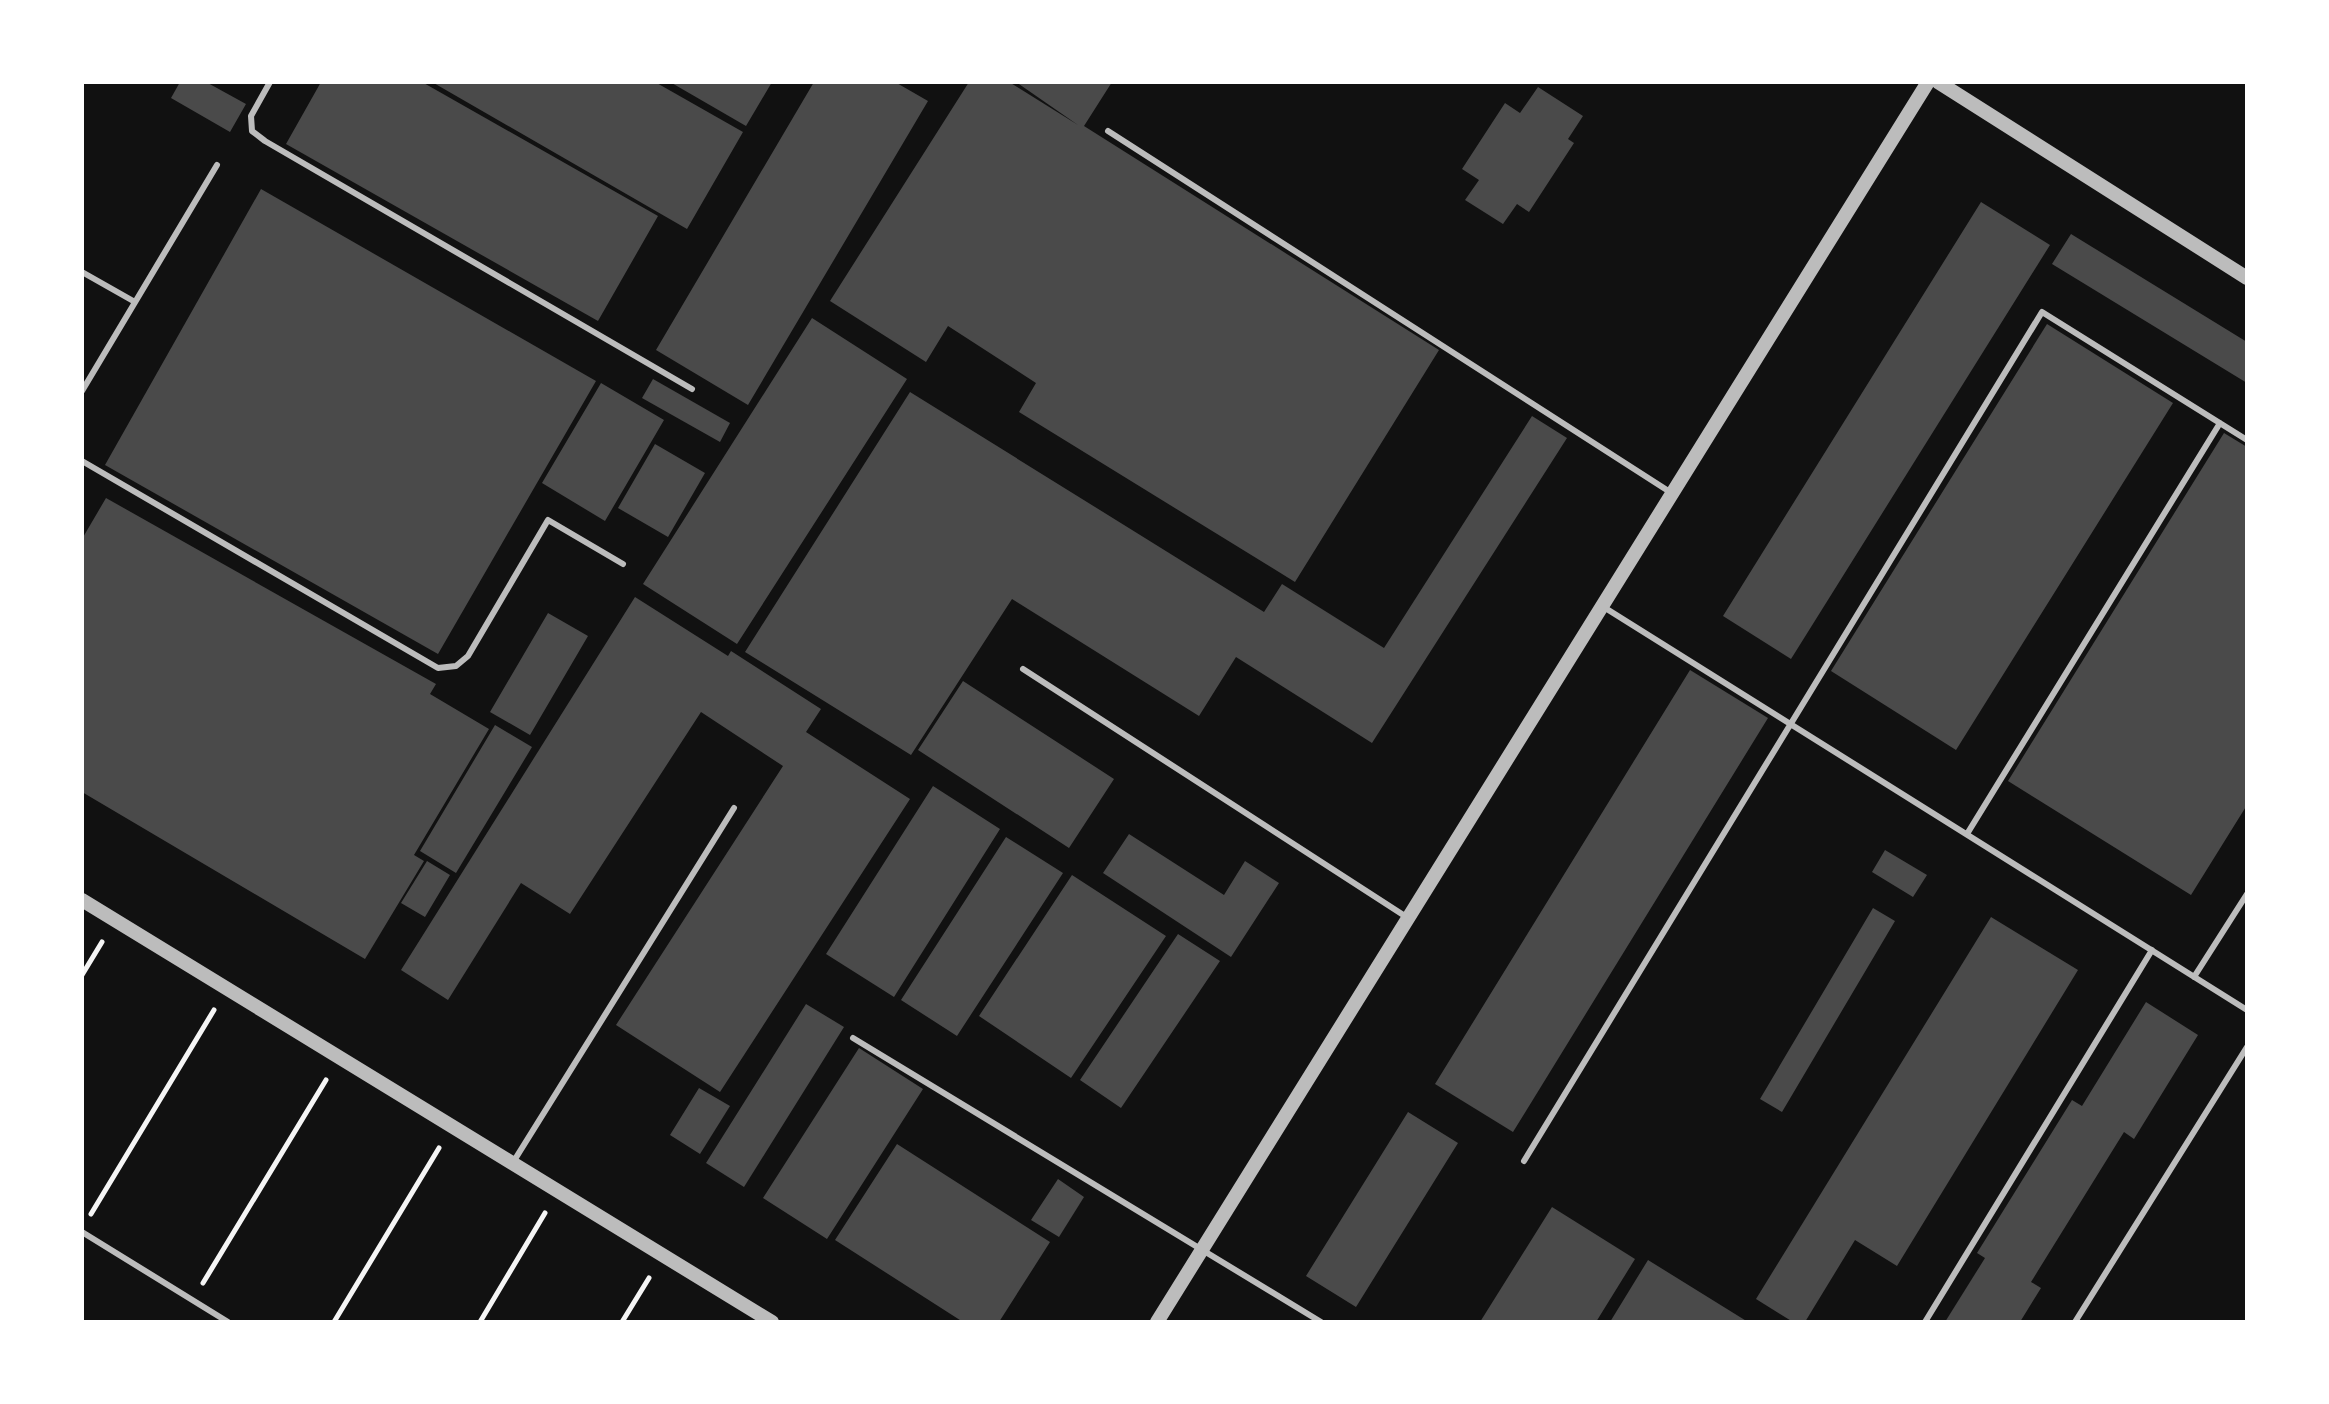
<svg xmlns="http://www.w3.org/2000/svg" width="2329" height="1404" font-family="Rubik,sans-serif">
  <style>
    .building { fill: #4a4a4a }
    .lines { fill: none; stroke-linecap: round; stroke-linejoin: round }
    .path { stroke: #f5f5f5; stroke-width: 5 }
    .service { stroke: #bcbcbc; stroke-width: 6 }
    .tertiary { stroke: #bcbcbc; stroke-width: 14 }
  </style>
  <rect width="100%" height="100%" fill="#111"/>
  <path class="building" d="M180 82H206L246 104 230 132 171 98Z
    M321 82H422L658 216 598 321 286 144Z
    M432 82H655L743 132 687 229Z
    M670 82H772L746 126Z
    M814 82H895L928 101 748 405 656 350Z
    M969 82H1009L1078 125 1016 82H1112L1084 126 1439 350 1295 582 1019 412 1036 383 948 326 926 362 830 301Z
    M1538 87 1583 116 1568 139 1574 143 1529 212 1517 204 1503 224 1465 200 1479 180 1462 169 1505 103 1520 113Z
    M261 189 596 381 438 654 105 465Z
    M1981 202 2050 245 1791 659 1723 616Z
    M2071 234 2247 342V383L2052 264Z
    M812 318 907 379 737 644 643 584Z
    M2047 324 2173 403 1956 750 1831 671Z
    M653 379 730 423 720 442 642 398Z
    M601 383 664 420 605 521 542 483Z
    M910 392 1264 612 1282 584 1384 648 1532 416 1567 438 1372 743 1236 657 1199 716 1012 599 911 755 745 652Z
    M2224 433 2247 447V805L2191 895 2008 781Z
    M655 444 705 473 668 537 618 508Z
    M106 498 436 684 430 694 489 729 414 855 424 861 365 959 82 792V539Z
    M635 597 728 656 731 651 821 709 806 732 910 799 720 1092 616 1025 783 766 701 712 570 914 521 883 448 1000 401 970Z
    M548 613 588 636 530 735 490 712Z
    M1690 670 1768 718 1513 1132 1435 1084Z
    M963 681 1114 779 1069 848 918 750Z
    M495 725 532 747 456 873 420 851Z
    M933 786 1000 829 894 997 826 954Z
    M1129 834 1224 895 1245 861 1279 883 1231 957 1103 873Z
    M1006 837 1063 873 957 1036 901 1000Z
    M1885 850 1927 875 1913 897 1872 872Z
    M427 861 450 875 425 917 401 903Z
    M1072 875 1166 936 1071 1078 979 1016Z
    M1873 908 1895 921 1782 1112 1760 1099Z
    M1991 917 2078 970 1897 1266 1855 1240 1805 1322H1793L1756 1299Z
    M1178 934 1220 961 1121 1108 1080 1080Z
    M2146 1002 2198 1035 2134 1139 2124 1132 2031 1282 2041 1288 2020 1322H1945L1985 1258 1977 1253 2072 1100 2082 1106Z
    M806 1004 844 1027 744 1187 706 1163Z
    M859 1048 923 1089 827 1239 763 1198Z
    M699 1088 730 1106 700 1154 670 1135Z
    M1408 1112 1458 1143 1356 1307 1306 1276Z
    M897 1144 1050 1242 999 1322H963L835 1240Z
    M1058 1179 1084 1197 1059 1237 1031 1220Z
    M1552 1207 1635 1259 1596 1322H1480Z
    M1648 1260 1748 1322H1610Z"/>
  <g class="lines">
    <path class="path" d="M82 975 102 942
      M91 1214 214 1010
      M203 1283 326 1080
      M334 1322 439 1148
      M480 1322 545 1213
      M622 1322 649 1278"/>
    <path class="service" d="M270 82 251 116 252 131 265 141 692 389
      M1108 131 1670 492
      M82 272 135 302
      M82 391 217 165
      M82 461 438 668 456 666 468 656 548 520 623 564
      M1602 606 2247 1010
      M1023 669 1408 918
      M1967 834 2220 423
      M2194 977 2247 894
      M853 1038 1321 1322
      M1524 1161 2042 312 2247 440
      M512 1164 734 808
      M82 1232 228 1322
      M1925 1322 2152 950
      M2075 1322 2247 1047"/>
    <path class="tertiary" d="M1938 82 2247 278
      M82 900 772 1322
      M1157 1322 1928 82"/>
  </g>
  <rect width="2329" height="1404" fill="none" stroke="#ffffff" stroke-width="168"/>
</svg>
